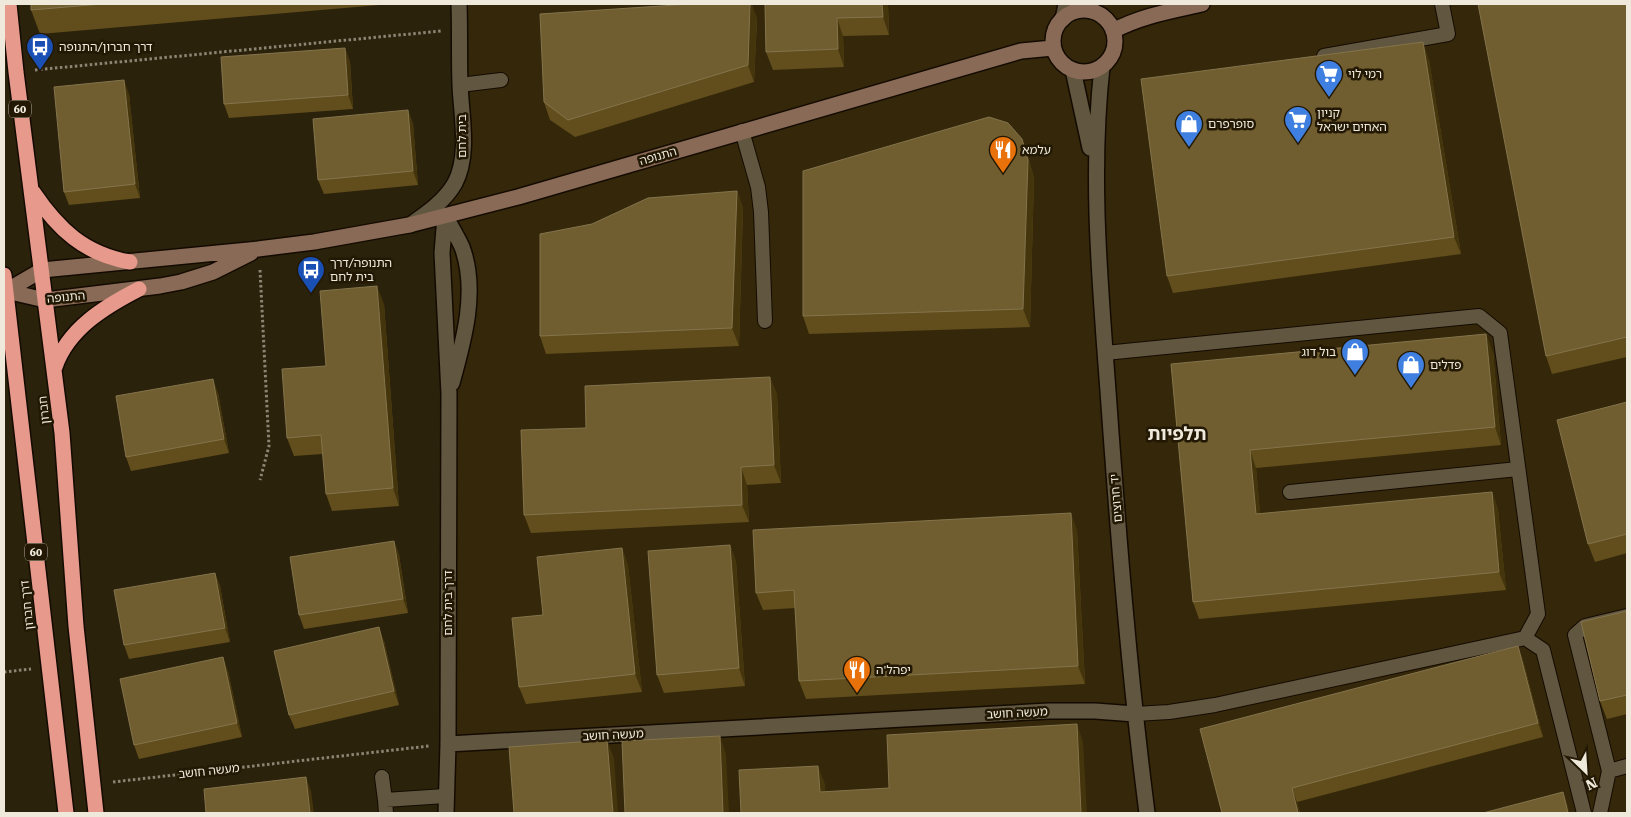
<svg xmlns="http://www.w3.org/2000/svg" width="1631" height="817" font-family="'Roboto Serif','Noto Sans Hebrew',serif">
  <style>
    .built { fill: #35280a }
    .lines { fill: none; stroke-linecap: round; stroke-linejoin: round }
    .lane-casing { stroke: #140b00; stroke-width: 16 }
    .street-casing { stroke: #140b00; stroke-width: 18 }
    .secondary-casing { stroke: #140b00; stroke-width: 18 }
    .highway-casing { stroke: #140b00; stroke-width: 18 }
    .path { stroke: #8c8573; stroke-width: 3; stroke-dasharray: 2.5 2.5; stroke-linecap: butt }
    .lane { stroke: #61563f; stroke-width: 14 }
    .street { stroke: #61563f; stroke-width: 15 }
    .secondary { stroke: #896a56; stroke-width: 15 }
    .highway { stroke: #e7998c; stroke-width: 15 }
    .wall { fill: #614e1c }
    .shaded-wall { fill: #45350d }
    .building { fill: #705e31; stroke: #84744c }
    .labels { text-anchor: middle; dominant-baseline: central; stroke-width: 5; stroke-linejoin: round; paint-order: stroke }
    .shield { fill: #221803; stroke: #b2aa9b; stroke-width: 1 }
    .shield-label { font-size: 11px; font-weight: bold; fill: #efe9dc }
    .poi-label { font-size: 12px; fill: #efe9dc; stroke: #221803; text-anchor: start }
    .street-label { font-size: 12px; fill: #efe9dc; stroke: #221803 }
    .district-label { font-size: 18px; font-weight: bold; fill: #efe9dc; stroke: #221803 }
  </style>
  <rect width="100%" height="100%" fill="#2b220c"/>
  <path class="built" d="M459 4H1627V813H455L446 244 460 85Z"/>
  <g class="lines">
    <defs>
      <path id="lane" d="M1324 56 1448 34 1442 4
        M460 85 501 80
        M742 131 758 187 761 212 765 321
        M1105 353 1479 316 1500 333 1538 614 1525 638
        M1290 492 1518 469
        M1135 714 1169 712 1215 705 1525 638 1543 650 1584 813
        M1609 771 1627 766
        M382 777 385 800
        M386 813 385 800 445 796
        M1600 813 1609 771 1575 635 1585 626 1627 616"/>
      <path id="street" d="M1085 4 1092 11
        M1063 19 1066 4
        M1102 67C1090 175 1100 283 1108 391 1118 532 1129 673 1147 813
        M1073 70 1090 148
        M445 216 442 253 449 394 448 744 446 813
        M445 216C451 226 457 236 462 247 478 290 464 340 452 383
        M410 225C426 214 445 201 455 183 470 154 461 115 460 84 459 58 460 31 459 4
        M448 744 1049 711H1095L1135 714"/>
      <path id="secondary" d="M1053 41a31 31 0 1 1 62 0a31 31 0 1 1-62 0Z
        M1113 31C1141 16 1171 11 1202 4
        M6 291 42 270 258 249 314 242 409 225 518 197 1021 51 1053 48
        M6 291 45 300 160 286 181 282 213 272 251 253"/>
      <path id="highway" d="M9 4 16 72 62 433 76 626 96 813
        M33 192C58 229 84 254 130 262
        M4 275 66 813
        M55 367C68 329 104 307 139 289"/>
    </defs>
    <use href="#lane" class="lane-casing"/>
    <use href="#street" class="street-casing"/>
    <use href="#secondary" class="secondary-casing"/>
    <use href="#highway" class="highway-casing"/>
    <path class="path" d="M35 70 441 31
      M260 270 269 446 260 480
      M4 672 31 669
      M113 782 429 746"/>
    <use href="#lane" class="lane"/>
    <use href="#street" class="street"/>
    <use href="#secondary" class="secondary"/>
    <use href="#highway" class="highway"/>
  </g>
  <path class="wall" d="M31 4H391L40 34 31 10Z
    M765 4H888L889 35 843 36 844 67 773 70 766 52Z
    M1627 4V357L1552 374 1546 356Z
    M757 18 754 82 575 137 550 120 544 102Z
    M345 48 350 62 353 109 229 118 224 104Z
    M1429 60 1461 254 1173 293 1167 276Z
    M129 94 140 198 69 205 64 192Z
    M408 110 413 124 418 185 324 194 318 180Z
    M1022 139 1028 157 1034 178 1030 327 809 334 803 316Z
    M737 191 743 209 739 346 546 354 540 336 592 224Z
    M384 304 399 506 332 511 326 494 323 454 294 456 287 438 326 366Z
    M1493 352 1501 445 1256 468 1260 514 1492 492 1498 510 1506 590 1199 619 1193 602 1171 364Z
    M770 377 777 395 781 483 747 485 749 522 531 533 524 515 586 428Z
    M218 393 229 453 131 471 126 457Z
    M1627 402V553L1595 562 1588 544Z
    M1077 530 1085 684 806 699 799 681 795 608 763 610 756 593Z
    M394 541 399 555 408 613 304 629 299 615Z
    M730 545 736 562 745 686 664 693 657 675Z
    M622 548 628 566 642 692 526 704 519 687 543 615Z
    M215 573 220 586 230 642 129 659 124 645Z
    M1627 611V714L1607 719 1600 701Z
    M384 641 399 705 295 729 289 715Z
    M1523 660 1543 737 1297 802 1300 813H1222Z
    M228 671 242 737 139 759 134 745Z"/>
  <path class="shaded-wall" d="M750 4H752L757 18 754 82 748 65Z
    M882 4H888L889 35 883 17Z
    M837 18 843 36 844 67 838 49Z
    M1423 42 1429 60 1461 254 1454 237Z
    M345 48 350 62 353 109 348 95Z
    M124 80 129 94 140 198 135 184Z
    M408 110 413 124 418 185 413 171Z
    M1022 139 1028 157 1034 178 1030 327 1023 309Z
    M737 191 743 209 739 346 732 328Z
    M377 286 384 304 399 506 393 488Z
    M1486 334 1493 352 1501 445 1495 427Z
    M770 377 777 395 781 483 774 465Z
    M213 379 218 393 229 453 224 439Z
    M1250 450 1256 468 1262 532 1256 514Z
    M741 467 747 485 749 522 742 505Z
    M1492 492 1498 510 1506 590 1499 572Z
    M1071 513 1077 530 1085 684 1078 666Z
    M394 541 399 555 408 613 403 599Z
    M730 545 736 562 745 686 739 668Z
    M622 548 628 566 642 692 635 674Z
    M215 573 220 586 230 642 225 628Z
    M379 627 384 641 399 705 394 691Z
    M1518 646 1523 660 1543 737 1538 723Z
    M223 657 228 671 242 737 237 723Z
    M1077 724 1083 742 1087 813H1081Z
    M720 736 726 754 729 813H723Z
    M607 740 614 758 618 813H613Z
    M818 766 825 784 826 810 820 792Z
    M306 777 311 791 314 813H310Z
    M1292 788 1297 802 1300 813H1298Z
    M1563 792 1568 806 1569 813H1568Z"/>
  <path class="building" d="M31 4H102L31 10Z
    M691 4H750L748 65 568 120 544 102 540 14Z
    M765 4H882L883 17 837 18 838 49 766 52Z
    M1478 4H1627V337L1546 356Z
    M1423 42 1454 237 1167 276 1141 79Z
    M345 48 348 95 224 104 221 57Z
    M124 80 135 184 64 192 54 87Z
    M408 110 413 171 318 180 313 119Z
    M989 117 1008 123 1022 139 1028 160 1023 309 803 316V171Z
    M737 191 732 328 540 336V234L592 224 648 198Z
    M377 286 393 488 326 494 321 435 287 438 282 369 326 366 320 291Z
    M1486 334 1495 427 1250 450 1256 514 1492 492 1499 572 1193 602 1171 364Z
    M770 377 774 465 741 467 742 505 524 515 521 430 586 428 585 386Z
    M213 379 224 439 126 457 116 396Z
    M1627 402V534L1588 544 1557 420Z
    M1071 513 1078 666 799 681 794 590 756 593 753 530Z
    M394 541 403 599 299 615 290 557Z
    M730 545 739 668 657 675 648 551Z
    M622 548 635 674 519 687 512 618 543 615 537 557Z
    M215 573 225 628 124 645 114 590Z
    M1627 611V695L1600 701 1581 622Z
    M379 627 394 691 289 715 274 651Z
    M1518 646 1538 723 1292 788 1298 813H1222L1200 729Z
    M223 657 237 723 134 745 120 679Z
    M1077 724 1081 813H741L739 770 818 766 820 792 889 788 887 735Z
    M720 736 723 813H625L622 741Z
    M607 740 613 813H514L509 747Z
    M306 777 310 813H206L204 789Z
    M1563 792 1568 813H1483Z"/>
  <defs>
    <symbol id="bus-pin" viewBox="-11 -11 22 30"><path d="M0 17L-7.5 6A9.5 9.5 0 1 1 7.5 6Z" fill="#1a4fb4" stroke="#221803"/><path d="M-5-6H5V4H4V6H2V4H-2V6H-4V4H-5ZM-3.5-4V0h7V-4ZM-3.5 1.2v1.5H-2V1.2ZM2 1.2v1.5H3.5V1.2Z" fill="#fff"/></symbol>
    <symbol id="supermarket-pin" viewBox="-11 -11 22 30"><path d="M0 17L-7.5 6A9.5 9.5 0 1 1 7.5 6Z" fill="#3f7fe0" stroke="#221803"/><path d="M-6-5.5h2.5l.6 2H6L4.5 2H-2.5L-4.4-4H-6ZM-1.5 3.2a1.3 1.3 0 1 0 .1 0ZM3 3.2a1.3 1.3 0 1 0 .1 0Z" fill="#fff"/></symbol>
    <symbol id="shop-pin" viewBox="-11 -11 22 30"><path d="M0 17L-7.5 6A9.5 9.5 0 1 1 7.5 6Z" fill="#3f7fe0" stroke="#221803"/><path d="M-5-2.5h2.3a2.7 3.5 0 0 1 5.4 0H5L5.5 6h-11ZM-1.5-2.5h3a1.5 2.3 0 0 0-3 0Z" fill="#fff"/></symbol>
    <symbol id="restaurant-pin" viewBox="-11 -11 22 30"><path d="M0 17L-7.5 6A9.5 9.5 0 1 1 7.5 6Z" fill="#e8710a" stroke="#221803"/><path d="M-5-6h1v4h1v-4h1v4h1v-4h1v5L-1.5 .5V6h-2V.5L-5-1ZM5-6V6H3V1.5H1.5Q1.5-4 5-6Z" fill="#fff"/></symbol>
  </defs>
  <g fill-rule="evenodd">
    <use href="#bus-pin" x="24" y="31" width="32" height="43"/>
    <use href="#supermarket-pin" x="1313" y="58" width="32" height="43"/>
    <use href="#supermarket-pin" x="1282" y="104" width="32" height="43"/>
    <use href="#shop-pin" x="1173" y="108" width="32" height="43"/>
    <use href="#restaurant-pin" x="987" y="134" width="32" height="43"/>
    <use href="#bus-pin" x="295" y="254" width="32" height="43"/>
    <use href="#shop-pin" x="1339" y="336" width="32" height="43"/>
    <use href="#shop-pin" x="1395" y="349" width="32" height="43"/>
    <use href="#restaurant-pin" x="841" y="654" width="32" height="43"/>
  </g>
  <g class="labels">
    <g class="shield">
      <rect x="9" y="100.5" width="22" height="17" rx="4"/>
      <rect x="25" y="543.5" width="22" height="17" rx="4"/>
    </g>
    <g class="shield-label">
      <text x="20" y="109">60</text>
      <text x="36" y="552">60</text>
    </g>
    <g class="poi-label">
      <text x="59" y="47">דרך חברון/התנופה</text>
      <text x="1348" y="74">רמי לוי</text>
      <text x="1317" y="113">קניון<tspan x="1317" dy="14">האחים ישראל</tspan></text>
      <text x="1208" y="124">סופרפרם</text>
      <text x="1022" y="150">עלמא</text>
      <text x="330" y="263">התנופה/דרך<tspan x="330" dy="14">בית לחם</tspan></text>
      <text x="1336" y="352" text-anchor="end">בול דוג</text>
      <text x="1430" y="365">פדלים</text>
      <text x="876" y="670">יפהל'ה</text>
    </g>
    <g class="street-label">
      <text transform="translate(462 136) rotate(-90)">בית לחם</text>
      <text transform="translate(658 156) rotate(-16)">התנופה</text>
      <text transform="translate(66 297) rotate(-5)">התנופה</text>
      <text transform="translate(44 410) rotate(-96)">חברון</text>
      <text transform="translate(1116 498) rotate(-95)">יד חרוצים</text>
      <text transform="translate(448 603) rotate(-90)">דרך בית לחם</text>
      <text transform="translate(27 605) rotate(-96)">דרך חברון</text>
      <text transform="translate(1017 713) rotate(-3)">מעשה חושב</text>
      <text transform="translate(613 735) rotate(-3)">מעשה חושב</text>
      <text transform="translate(209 771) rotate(-6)">מעשה חושב</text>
    </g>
    <g class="district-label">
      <text x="1177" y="433">תלפיות</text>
    </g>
  </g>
  <rect width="1631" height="817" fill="none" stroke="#efe9dc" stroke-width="10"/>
  <g transform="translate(1586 772) rotate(155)" stroke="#221803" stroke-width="4" paint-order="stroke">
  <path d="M0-4L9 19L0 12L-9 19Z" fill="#efe9dc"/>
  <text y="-8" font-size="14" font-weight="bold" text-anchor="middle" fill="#efe9dc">N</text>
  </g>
</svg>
